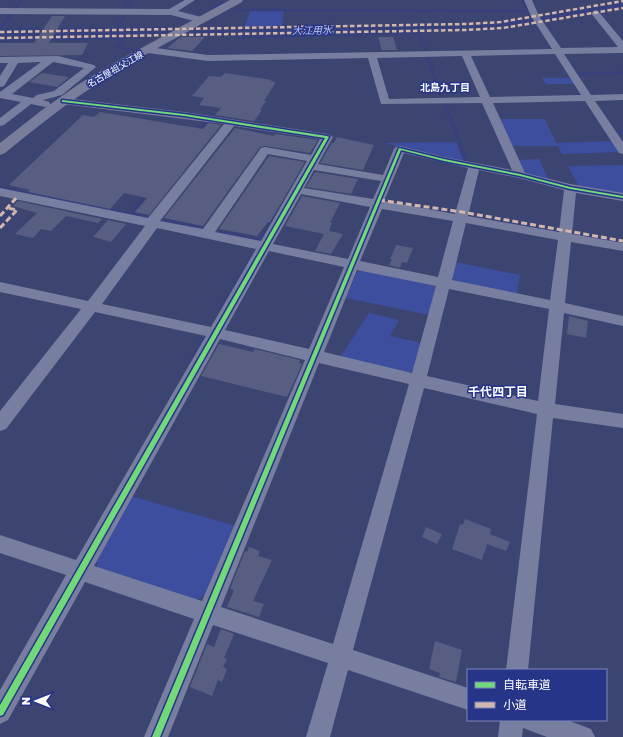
<svg xmlns="http://www.w3.org/2000/svg" width="623" height="737" font-family="'Golos Text','Noto Sans JP',sans-serif">
  <style>
    .green { fill: #3e4e9f }
    .water { fill: #36407d }
    .lines { fill: none; stroke-linecap: round; stroke-linejoin: round }
    .stream-far2 { stroke: #36407d; stroke-width: 2.5 }
    .stream-far1 { stroke: #36407d; stroke-width: 3 }
    .stream { stroke: #36407d; stroke-width: 4 }
    .building { fill: #585e82 }
    .minor { fill: #787e9f; fill-rule: evenodd }
    .major { fill: #787d9c; fill-rule: evenodd }
    .quiet-far1 { stroke: #d1b7ad; stroke-width: 2.5; stroke-dasharray: 4.5 2.5; stroke-linecap: butt }
    .quiet { stroke: #d1b7ad; stroke-width: 3; stroke-dasharray: 6 3; stroke-linecap: butt }
    .cycleway-casing { stroke: #263587; stroke-width: 3 }
    .cycleway { fill: #71d979; fill-rule: evenodd }
    .labels { text-anchor: middle; dominant-baseline: central; stroke-width: 3; stroke-linejoin: round; paint-order: stroke }
    .far-street-label { font-size: 9px; fill: #fff; stroke: #263587 }
    .far-water-label { font-size: 10px; font-style: italic; fill: #bec6f0; stroke: #263587 }
    .far-neighbourhood-label { font-size: 10px; font-weight: bold; fill: #fff; stroke: #263587 }
    .neighbourhood-label { font-size: 12px; font-weight: bold; fill: #fff; stroke: #263587 }
  </style>
  <rect width="100%" height="100%" fill="#3c4471"/>
  <path class="green" d="M251 10H284L282 26 244 27Z
    M542 78H571L575 84H546Z
    M498 119H545L556 143 614 141 621 152 562 154 558 146H510Z
    M456 142 464 162 384 143Z
    M539 159 549 180 526 174 516 160Z
    M623 165V195L579 187 568 166Z
    M455 262 520 275 517 294 456 282 451 277Z
    M364 270 433 284 436 289 429 315 346 298 357 272Z
    M369 313 399 320 390 336 422 343 414 371 405 374 339 359Z
    M131 496 236 526 206 595 195 600 98 568 96 559Z"/>
  <path class="water" d="M623 2V7L502 27 465 29 0 37V33L467 26 502 23Z"/>
  <g class="lines">
    <path class="stream-far2" d="M523 0 529 15
      M212 9 223 3
      M14 10 22 0
      M125 10 130 0
      M234 10 529 11
      M0 29 13 12
      M118 29 125 13
      M0 30 170 28
      M237 37 419 33 426 52
      M0 40 124 38 118 47 133 50
      M427 56 443 99
      M575 71 577 74 623 73
      M445 103 451 120"/>
    <path class="stream-far1" d="M451 119 466 161
      M198 132 205 125
      M616 132H623
      M0 188 146 217
      M420 208 457 213
      M131 214 147 195
      M467 215 559 232
      M0 221 10 211
      M165 221 201 228
      M221 232 258 240 262 238 279 209
      M569 233 623 243
      M241 275 254 252"/>
    <path class="stream" d="M221 309 242 274
      M191 362 203 340"/>
  </g>
  <path class="building" d="M52 16H65L49 43H88L82 55 0 56V43H34Z
    M181 37H205L192 51 167 48Z
    M378 37H393L397 50H382Z
    M42 73 69 77 57 87 29 82Z
    M225 73 272 80 270 81 276 82 264 101H266L260 110H262L254 121 215 115 221 108 199 105 204 98 192 96 209 76 221 77Z
    M100 112 203 129 208 123 221 125 149 215 135 212 147 198 124 193 110 209 28 192 30 190 9 185 83 115 94 117Z
    M235 128 274 136 275 134 318 140 310 153 265 146 260 147 203 226 164 218Z
    M337 137 374 145 363 170 320 163 332 143H334Z
    M269 156 305 162 270 222H268L257 236 219 229Z
    M315 172 358 179 351 194 306 187Z
    M302 196 340 203 330 223H332L329 231 343 234 331 254 315 251 324 234 285 226Z
    M18 201 102 219 98 223 66 216 51 231 41 229 33 238 28 237 15 234 37 213 13 206Z
    M108 220 126 224 111 242 93 237Z
    M396 245 413 248 407 263 402 262 400 268 389 265 392 259H390Z
    M569 316 588 321 586 338 567 334Z
    M219 344 253 352 255 349 300 360 299 363 302 364 287 397 201 376Z
    M465 519 491 529 490 534 510 542 506 551 487 544 482 560 452 549 460 524 463 525Z
    M426 527 442 534 437 544 422 537Z
    M249 547 260 551 258 556 272 560 253 601 264 604 259 617 227 607 234 590 230 589 245 551 247 552Z
    M221 629 234 634 224 658 227 659 223 667 227 669 222 682 218 680 212 696 190 687 207 644 214 647Z
    M435 641 462 650 456 682 439 677 440 673 429 669Z"/>
  <g class="lines">
    <path class="minor" d="M185 0H195L178 11 205 18 206 20 205 22 202 23 171 15 0 14V8L169 9Z
      M524 0H532L539 16 561 48 618 47 591 13 595 10 598 11 623 41V53L564 54 591 95 623 94V100L595 101 623 142V154L619 153 585 101 493 103 525 173 570 184 623 193V201L576 193 572 234 623 243V251L571 242 565 303 623 316V326L564 313 555 404 623 414V428L553 418 528 670H506L537 414 424 388 353 650 468 688V710L348 670 330 737H306L328 663 213 625 168 737H144L194 619 85 582 8 720 0 724V690L66 575 0 553V535L76 560 206 336 95 312 6 429 0 431V411L81 309 0 292V282L88 301 145 226 0 196V188L148 218 224 124 63 104 58 101 59 99 63 98 184 112 327 134 333 137 318 164 383 175 394 149 396 147 400 146 444 157 512 170 482 103 381 104 368 58 208 61 148 53 143 50 148 47 208 55 552 49 531 16ZM555 54 581 95 490 97 471 56ZM462 56 480 97 389 99 377 58ZM234 126 320 139 311 155 265 147 261 148 203 229 160 221ZM404 153 468 168 455 214 384 201ZM268 154 307 161 261 241 215 232ZM314 170 381 181 373 199 304 188ZM479 170 519 178 564 190 559 232 468 216ZM301 194 370 207 348 259 273 244ZM382 209 453 221 438 277 360 261ZM466 223 558 240 550 300 452 280ZM157 228 256 249 211 327 102 304ZM269 251 344 267 309 349 225 330ZM357 270 436 286 412 373 324 352ZM449 289 549 309 538 401 427 376ZM220 339 305 360 202 601 94 566ZM319 363 409 384 333 644 221 607Z
      M58 56 94 65 96 67 62 95 43 100 49 102 50 104 49 106 45 107 31 104 4 125 0 126V118L21 102 0 98V92L41 62 18 63 4 86 0 87V76L8 63H0V57ZM53 62 84 68 54 91 37 95 33 98 12 94Z
      M500 720H567L591 729 595 737H547L523 728 522 737H498Z"/>
    <path class="major" d="M230 0H243L242 2C190 31 137 57 88 90 59 109 32 131 5 153L0 155V143L42 110 79 84 123 58Z"/>
    <path class="quiet-far1" d="M0 32 467 24 501 22 623 1
      M0 38 465 30 503 28 623 8"/>
    <path class="quiet" d="M379 200 462 212 623 241
      M0 216 18 196
      M0 228 17 210 7 208"/>
    <defs>
      <path id="cycleway" d="M62 100 184 114 327 136 329 137 3 715 0 716V705L325 138 184 116 63 102H62Z
        M399 148 444 159 520 174 570 187 623 196V198L570 189 520 176 444 161 401 150 160 737H152Z"/>
    </defs>
    <use href="#cycleway" class="cycleway-casing"/>
    <use href="#cycleway" class="cycleway"/>
  </g>
  <g class="labels">
    <g class="far-street-label">
      <text transform="translate(115 69) rotate(-30)">名古屋祖父江線</text>
    </g>
    <g class="far-water-label">
      <text transform="translate(312 30) rotate(-1)">大江用水</text>
    </g>
    <g class="far-neighbourhood-label">
      <text x="445" y="87">北島九丁目</text>
    </g>
    <g class="neighbourhood-label">
      <text x="498" y="391">千代四丁目</text>
    </g>
  </g>
  <rect x="467" y="669" width="140" height="52" fill="#263587" stroke="#7d86b7"/>
  <rect x="475" y="682" width="20" height="6" fill="#71d979" stroke="#7d86b7"/>
  <text x="503" y="689" font-size="12" fill="#ffffff">自転車道</text>
  <rect x="475" y="702" width="20" height="6" fill="#d1b7ad" stroke="#7d86b7"/>
  <text x="503" y="709" font-size="12" fill="#ffffff">小道</text>
  <g transform="translate(36 701) rotate(270)" stroke="#263587" stroke-width="3" paint-order="stroke">
  <path d="M0-3L7 15L0 10L-7 15Z" fill="#ffffff"/>
  <text y="-6" font-size="11" font-weight="bold" text-anchor="middle" fill="#ffffff">N</text>
  </g>
</svg>
